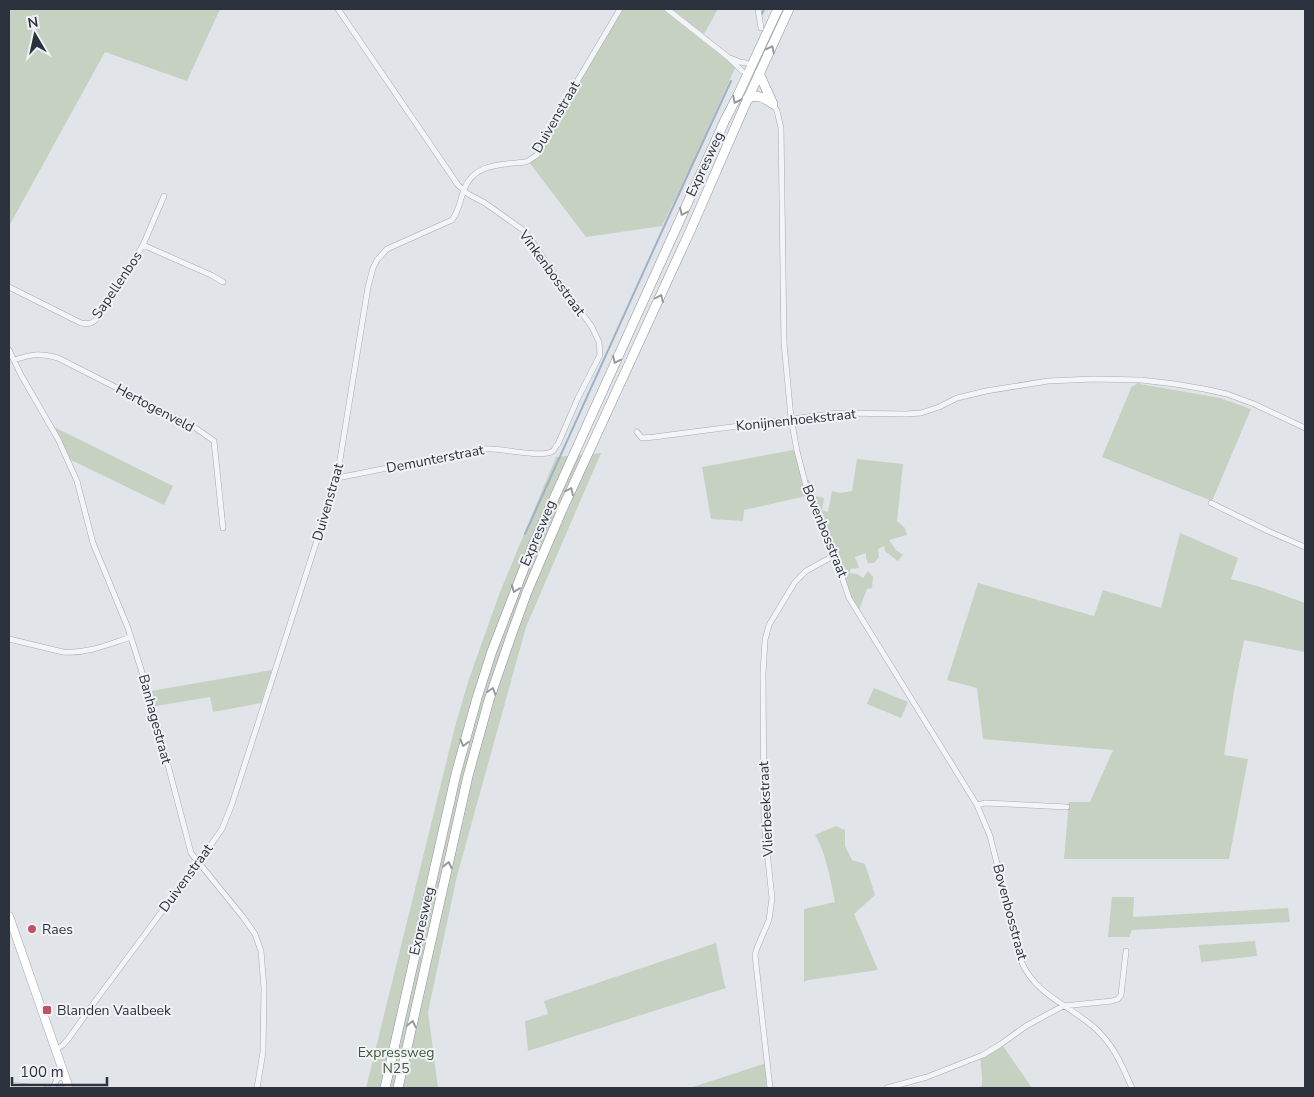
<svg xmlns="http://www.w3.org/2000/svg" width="1314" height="1097" font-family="'Nunito Sans',sans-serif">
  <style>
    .green { fill: #c6d1c2 }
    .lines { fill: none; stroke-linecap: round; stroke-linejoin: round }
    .stream { stroke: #9fb2c5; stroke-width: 2 }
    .minor-casing { stroke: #a7abb2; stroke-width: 6 }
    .primary-casing { stroke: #a1a8b3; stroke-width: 9 }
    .trunk-casing { stroke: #89919d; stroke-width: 10 }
    .minor { stroke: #f3f4f7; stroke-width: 5 }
    .primary { stroke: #fff; stroke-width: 8 }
    .trunk { stroke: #fff; stroke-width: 9 }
    .oneway { stroke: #95989e }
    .poi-dot { fill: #c25163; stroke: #f0f2f6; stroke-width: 2 }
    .labels { text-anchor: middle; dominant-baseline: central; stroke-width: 4; stroke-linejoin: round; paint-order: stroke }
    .street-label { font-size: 14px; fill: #2b323e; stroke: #f0f2f6 }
    .poi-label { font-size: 14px; fill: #2b323e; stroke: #f0f2f6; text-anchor: start }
    .park-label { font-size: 14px; fill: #3f5939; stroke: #f0f2f6 }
  </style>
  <rect width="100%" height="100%" fill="#e1e4e8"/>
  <path class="green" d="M9 9H220L187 81 105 52 9 226Z
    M622 9H662L728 61 735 68 694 160 662 226 586 237 529 162 533 161 541 152 563 115 571 97Z
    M672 9H718L704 34Z
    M1140 381V384L1220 398 1251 409 1212 501 1102 457 1132 386H1134L1138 382Z
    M50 425 173 486 164 505 67 458Z
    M793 450 797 451 804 481 809 480 815 496 824 498 822 510 828 512 832 491 840 493 852 491 857 459 903 464 897 521 905 528 907 535 889 540 896 550 903 555 898 561 885 551 884 546 878 549 879 557 874 563H868L866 558V553L855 557 859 568 850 569V573L857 574 863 578 868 571 873 577 872 588 867 589 858 613 850 597 825 527 806 496 744 510 743 521 711 519 702 467Z
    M601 453 526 627 457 876 428 1012 438 1088H366L456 723 469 679 500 592 556 457Z
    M1180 533 1238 558 1231 579 1257 586 1305 603V652L1244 640 1234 691 1224 755 1248 759 1229 859H1064L1069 802H1090L1113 750 983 739 977 688 947 680 978 583 1094 616 1103 590 1161 608Z
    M272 670 261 703 213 712 210 697 156 706 151 691Z
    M874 688 908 702 901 718 867 704Z
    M836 826 845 830V846L852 860 865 864 875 895 854 914 878 970 808 980 804 982V909L835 902C831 882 826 852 815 835Z
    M1112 897H1134L1133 917 1288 908 1290 922 1132 930 1129 937H1108Z
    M1255 941 1257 956 1201 962 1199 945Z
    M716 943 724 983 726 988 528 1051 525 1021 548 1014 544 1001Z
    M1003 1046 1032 1088H981C984 1078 980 1069 981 1059Z
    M766 1063 767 1088H690Z"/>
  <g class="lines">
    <path class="stream" d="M762 14 764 9
      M525 534 667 220 731 81"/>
    <defs>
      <path id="minor" d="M667 9 728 57 742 71
        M758 9 761 28
        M730 58 740 62 746 63
        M773 104 777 111 781 128 784 343 791 418 797 451 808 494 825 527 849 598 977 805 990 836 1022 963C1037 996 1071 1006 1096 1029 1115 1047 1122 1066 1132 1088
        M143 245 211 275 223 282
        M9 287 81 323C92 325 94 322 100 315L143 245 164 196
        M9 350 21 375 58 439 77 481 93 543 128 628 152 704 191 853 243 917 255 934 261 951 264 988 263 1052 257 1088
        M14 360C32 354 39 353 58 358L194 427 214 441 223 528
        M637 432 642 438 654 437 838 413 906 414 921 413 939 407 957 398 986 391 1048 381 1093 379 1141 380 1175 384 1204 389 1227 394 1254 404 1305 428
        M337 478 483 449C499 447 541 459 553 451 554 450 557 444 558 444L578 398 600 355 599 342 592 327 554 274 530 238 523 230 485 203 468 194 458 185 338 9
        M1211 503 1268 531 1305 547
        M9 639 63 652C87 654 109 644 131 637
        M977 805 985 803 1067 807
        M55 1050 63 1045 69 1038 96 1000 198 863 222 829 232 804 337 478 368 287 373 268 377 260 387 249 452 220C459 211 460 200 464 190 473 163 501 165 525 162L528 161 537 155 544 143 562 112 569 95 620 9
        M9 1085 42 1088
        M53 1088 57 1079 64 1076
        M770 1088 755 955 757 948 769 920 772 898 764 823 763 674 765 640 769 625 795 582 806 571 835 555
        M887 1088 927 1077 983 1055 1001 1044 1026 1026 1063 1006 1112 1001 1118 999 1121 995 1126 951"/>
      <path id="primary" d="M9 916 69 1088"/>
      <path id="trunk" d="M759 73 773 104
        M747 99C758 93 764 98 773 104
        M385 1088 456 774 477 698 492 651 533 545 725 120 738 95 778 9
        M398 1088 468 776 489 700 511 636 527 592 562 510 691 229 745 105 789 9"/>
    </defs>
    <use href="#minor" class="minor-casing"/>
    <use href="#primary" class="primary-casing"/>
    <use href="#trunk" class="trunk-casing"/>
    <use href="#minor" class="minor"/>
    <use href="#primary" class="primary"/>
    <use href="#trunk" class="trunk"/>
  </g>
  <defs><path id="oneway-chevron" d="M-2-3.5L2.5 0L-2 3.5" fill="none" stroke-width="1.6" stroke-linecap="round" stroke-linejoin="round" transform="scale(1.25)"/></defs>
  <g class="oneway">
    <use href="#oneway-chevron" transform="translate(771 49) rotate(-64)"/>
    <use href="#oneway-chevron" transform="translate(736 100) rotate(117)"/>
    <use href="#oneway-chevron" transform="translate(683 212) rotate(115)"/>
    <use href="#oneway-chevron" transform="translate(660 298) rotate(-65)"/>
    <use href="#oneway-chevron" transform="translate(616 360) rotate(115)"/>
    <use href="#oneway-chevron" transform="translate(570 491) rotate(-65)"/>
    <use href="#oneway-chevron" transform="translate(515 589) rotate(111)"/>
    <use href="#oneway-chevron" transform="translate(492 691) rotate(-72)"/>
    <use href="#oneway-chevron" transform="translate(464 743) rotate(105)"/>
    <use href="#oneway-chevron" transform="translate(448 865) rotate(-77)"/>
    <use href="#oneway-chevron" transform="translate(412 1024) rotate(-77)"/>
  </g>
  <g class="poi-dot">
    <circle cx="32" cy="929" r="5"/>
    <rect x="42" y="1005" width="10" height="10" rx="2.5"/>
  </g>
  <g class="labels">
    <g class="street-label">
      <text transform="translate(556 117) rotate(-60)">Duivenstraat</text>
      <text transform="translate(705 164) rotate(-65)">Expresweg</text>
      <text transform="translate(552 273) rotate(54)">Vinkenbosstraat</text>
      <text transform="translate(117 285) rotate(-56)">Sapellenbos</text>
      <text transform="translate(155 408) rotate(28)">Hertogenveld</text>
      <text transform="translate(796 420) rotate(-6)">Konijnenhoekstraat</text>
      <text transform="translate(435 459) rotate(-11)">Demunterstraat</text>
      <text transform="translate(328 502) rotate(-74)">Duivenstraat</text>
      <text transform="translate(825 531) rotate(68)">Bovenbosstraat</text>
      <text transform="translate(538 533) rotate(-67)">Expresweg</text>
      <text transform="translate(155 719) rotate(75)">Banhagestraat</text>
      <text transform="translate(766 809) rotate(-93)">Vlierbeekstraat</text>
      <text transform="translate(186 878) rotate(-54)">Duivenstraat</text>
      <text transform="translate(1010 912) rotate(75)">Bovenbosstraat</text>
      <text transform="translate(422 921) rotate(-77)">Expresweg</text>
    </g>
    <g class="poi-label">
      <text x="42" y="929">Raes</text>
      <text x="57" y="1010">Blanden Vaalbeek</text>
    </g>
    <g class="park-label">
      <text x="396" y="1052">Expressweg<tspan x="396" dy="16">N25</tspan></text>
    </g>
  </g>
  <rect width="1314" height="1097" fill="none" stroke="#2b323e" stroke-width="20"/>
  <g transform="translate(35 35) rotate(351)" stroke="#f0f2f6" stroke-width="4" paint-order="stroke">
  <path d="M0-4L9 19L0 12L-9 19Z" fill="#2b323e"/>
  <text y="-8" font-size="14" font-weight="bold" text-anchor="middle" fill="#2b323e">N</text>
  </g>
  <path d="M12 1077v8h95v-8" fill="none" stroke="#2b323e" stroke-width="2.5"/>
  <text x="20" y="1077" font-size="15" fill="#2b323e" stroke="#f0f2f6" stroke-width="4" paint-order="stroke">100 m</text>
</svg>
